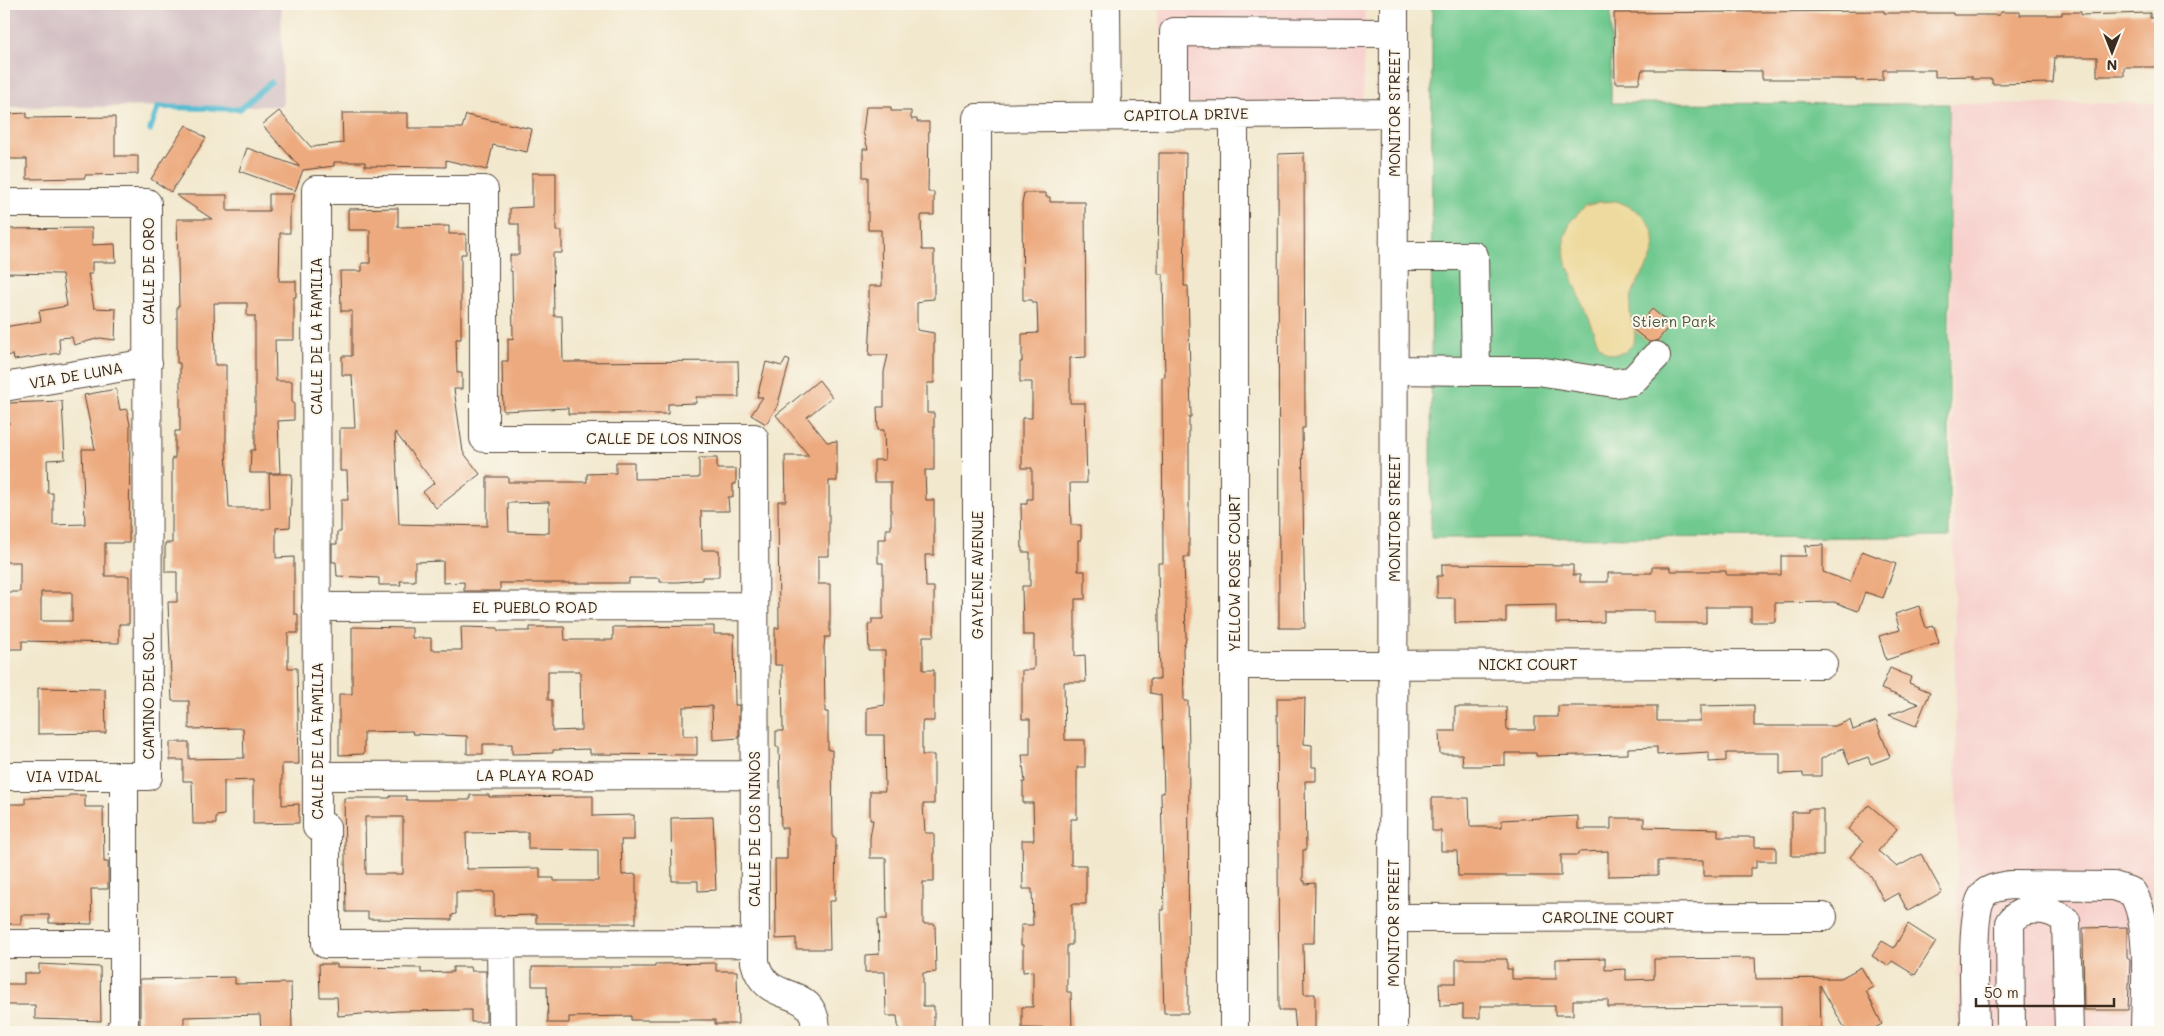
<svg xmlns="http://www.w3.org/2000/svg" width="2164" height="1036" font-family="Mali,sans-serif">
  <style>
    .built { fill: #f7d0cc }
    .industrial { fill: #d2bec3 }
    .green { fill: #70c98f; stroke: #567a56 }
    .sand { fill: #eeda9e; stroke: #94825e }
    .lines { fill: none; stroke-linecap: round; stroke-linejoin: round }
    .stream { stroke: #53bcd0; stroke-width: 5.5 }
    .building { fill: #edaa7f; fill-rule: evenodd }
    .minor-casing { stroke: #564638; stroke-width: 30 }
    .minor { stroke: #fff; stroke-width: 28 }
    .labels { text-anchor: middle; dominant-baseline: central; stroke-width: 4; stroke-linejoin: round; paint-order: stroke }
    .street-label { font-size: 15px; fill: #3b2a1e; stroke: #fbf7ec }
    .park-label { font-size: 15px; fill: #4b5a40; stroke: #fbf7ec }
  </style>
  <rect width="100%" height="100%" fill="#fbf7ec"/>
  <filter id="ink" filterUnits="userSpaceOnUse"><feTurbulence type="fractalNoise" baseFrequency=".02" numOctaves="2"/><feDisplacementMap in="SourceGraphic" scale="10" xChannelSelector="R" yChannelSelector="G"/><feConvolveMatrix kernelMatrix="1 2 1 2 8 2 1 2 1" color-interpolation-filters="sRGB"/></filter>
  <filter id="wash" filterUnits="userSpaceOnUse"><feTurbulence type="fractalNoise" baseFrequency=".0096" numOctaves="4" result="noise"/><feDisplacementMap in="SourceGraphic" scale="20" xChannelSelector="R" yChannelSelector="G"/><feGaussianBlur stdDeviation="1.12" result="paint"/><feColorMatrix in="noise" values="0 0 0 0 0 0 0 0 0 0 0 0 0 0 0 0 0 1.4 0 .05"/><feComposite in="paint" operator="in"/></filter>
  <g filter="url(#wash)">
    <rect width="100%" height="100%" fill="#f2e8ce"/>
    <path class="built" d="M1159 4H1365L1363 108 1166 102Z
      M2160 103V1032H1959L1949 104Z"/>
    <path class="industrial" d="M4 4H281L283 106 4 107Z"/>
    <path class="green" d="M1432 4H1611V103L1949 104V537L1431 538Z"/>
    <path class="sand" d="M1616 201C1643 210 1664 230 1650 261 1642 277 1631 288 1630 306 1628 324 1645 335 1625 352 1613 355 1604 355 1598 343L1565 259 1564 238 1571 221 1585 206 1600 202Z"/>
    <g class="lines">
      <path class="stream" d="M150 130 158 107 240 109 271 82"/>
    </g>
    <g id="blocks">
      <path class="building" d="M1884 11V13H1953V15H1999L2001 12H2020V15H2062V12H2081V15L2150 13V18H2157L2158 67H2124V76H2097V57H2055L2053 83 1992 84V79H1972V76L1935 77V70H1883V80L1856 81V79H1762V71L1684 70H1642L1639 83H1615L1614 13Z
        M866 107H891V111H911V119H917V122H929L928 192H934V215H922L921 217 922 250H934V299L922 300V302L917 303V330L934 333V383H927V413H934V470H925L926 500H934V555H925L926 587H934V636H923V670H934V721H923L922 724V755H934V804H923L925 833H934V882H923V924H935L936 972 923 973V1006H934V1032H899L897 1016H886L885 972H865V955L879 954 878 919H887L886 858H870V838L873 820H870V791H885L884 735H867V708L885 705V651H869L868 624H872V619H883V563H878V539H886V529H891V482H874V460H885L884 430H878L877 407H884V372L888 355H869L871 316 869 306V286H882L881 230H868V177H863V149H868L863 132Z
        M279 111 311 147 343 143 342 113H408V128H462L466 115 532 129 527 152 493 145 487 170 446 160V167L365 166V162H334V166L303 170 295 191 239 171 247 148 300 167 262 125Z
        M27 113V118L115 117V156H138V174L85 175V178L27 179V159H7V114Z
        M186 125 206 138 171 192 151 179Z
        M1159 153H1186L1184 286H1188L1191 417H1189V557H1184L1186 639 1183 648 1184 701H1188L1189 749 1188 1013H1164L1161 910H1164L1161 793H1164L1161 695 1150 693V679H1160L1158 563H1163L1162 377H1165L1163 274H1158Z
        M1304 153 1305 428H1302L1305 628H1279L1278 154Z
        M532 173H556V231H562V253H553L554 316H562L563 362 738 361 739 397H696V403L668 404V414H568V408L503 411 502 361H508V338L513 339 512 271H510V255H519V224H510V208L532 207Z
        M1024 193H1046V197H1050V202H1085L1086 357 1070 358V403H1085L1087 483H1070L1071 525H1081V540H1078V571H1085V599H1075V656L1085 655 1086 682H1064L1065 740H1085V767H1077V819H1071V865H1086V904H1072V945H1067V992H1071L1072 1029 1022 1028V1007H1033V971L1023 972V945H1021V925H1033L1032 889H1023L1022 840H1034L1033 803H1023V782H1025L1022 755H1030V719H1022V670H1033L1034 667V635H1023L1022 586H1030V552H1022L1021 504H1027V499H1032V468H1022V418H1032V382H1020V362H1022V334L1038 333 1037 303H1032V300H1023L1022 204Z
        M269 194H294L290 206V233H280L279 281H296V297H294V340H275L276 381H292V403H294V420L278 421 280 473H250L251 450H255V316H247V303H214L215 365H226V450L229 508H270L269 474H292L290 527 276 528V558L294 557V614H298V633H288V668H297L299 764H282V805L299 804V823L253 824V780L224 781V815L216 816V824H193L192 781H183V760H170V742H189V759L244 758 243 728 189 729V701H172L168 602H177V572H165V543H172V458H175V431H180V363H177V306H179L177 219H212L176 195H227V211H269Z
        M398 208V227L449 226V234H466V254H461V339H456L457 373H462V389H454L463 452 480 474 436 508 423 492 434 483 395 432 399 524 487 526V477H508V482H587V474L616 473V462H634V479L699 478V458H717V469H736V484H733V497H728L729 511H701L702 550H719V577H702V580L677 582H660V578H629V583H500V591H464V582L443 583V561L415 562V581H400L401 585H379V578L337 576 336 562H332V544H337V532H341V500H348L347 471H340V428H355L352 375H342V356H352V311H341L340 271H362V263H370V230H348V209ZM549 502V533L509 532 508 503Z
        M92 228V245L115 244 116 262H92V274H88L94 308 116 309 115 340 100 338 74 345 72 337 59 338 60 353 14 360 13 355 4 356V327L41 321 39 311 67 306 62 274 4 273V229Z
        M1652 309 1671 324 1657 341 1649 342 1634 330Z
        M786 359 790 361 777 407 766 424 751 415 763 397H757L766 362 782 366Z
        M819 380 832 397 807 417 827 442 837 441V481H829V556H818V584H830V637H825L824 647 825 712H828V750H832L833 838H836L835 901H829L830 949H796V938L776 939 775 859H787V828H781L779 747H776V731H783L782 665H775V628H779L778 501H786L785 456H809L776 415Z
        M116 389 120 410 127 409 130 425 129 543H105V576H129V624H119V643L22 641V649H4V592H20V562H4V546H6L4 425 9 424 8 403 62 401 65 459 47 460 48 493H53V525L85 524 82 449H95L84 395ZM41 592H72V621H41Z
        M1823 545V572L1850 582 1862 551 1896 564 1883 598 1865 592 1858 611 1834 602 1775 603V622H1751V607H1706V623H1654V611H1604V622L1556 623V605L1506 606V622L1455 623V598H1437V576H1442V564L1573 565V575H1580V582H1608V573H1652V567H1670V571H1726V575H1781V556H1806L1805 546Z
        M1919 606 1926 628 1934 626 1939 643 1886 660 1879 636 1900 630 1895 614Z
        M714 626V634H734L735 705H739V738L713 740 712 706 683 707V736H697V755L590 754V749L553 750V753L512 754V744H483V754H467V736L413 734 412 731 364 732V754L339 755V694H352V627L412 628V638H431V650H462L461 627 498 628V631H530V627H564L565 640H613V627ZM548 671H580L581 730 552 731V700H548Z
        M1890 668 1911 677 1909 683 1930 692 1916 726 1889 715 1919 704 1881 689Z
        M38 688 105 689 106 733 38 734Z
        M1277 698H1305L1304 744 1312 745V767H1316V781H1305L1306 850H1303V881H1305V884L1315 883 1314 943H1303L1304 994H1315V1032H1296L1294 1010H1279Z
        M1754 705V726H1835L1850 720 1853 730 1876 721 1890 757 1871 764 1868 757 1849 764 1843 748 1821 759V776H1803V773L1780 774V753H1726V761L1709 762V752L1657 755V747L1628 748V754L1536 756V753H1505V765L1480 766H1463L1462 754H1440L1439 731H1455V707H1506L1507 730H1535V717H1558V706H1657V721H1700V706Z
        M69 795H85V807H103L104 862H108V889H91L92 924 49 923V915H21V924H4V804H25V798L69 797Z
        M470 795H489V797L593 796V816L634 815V840H621L622 875 636 874V923H536V915L494 916V892H456V914L452 915V920L368 919V912H346L344 798H390V796H406V800H470ZM365 817H403V874H366ZM528 832V849L598 850V881H554V878H540V868L467 869 466 833Z
        M1432 798H1469L1470 827H1502V820L1578 816V829H1611V818H1644V827L1718 829V837H1755V847H1776V861H1756V868H1750V876H1703V861H1658V875L1608 876V851L1578 852V855H1561V876H1458L1457 851H1441V831H1432Z
        M1869 805 1897 829 1878 851 1897 867 1921 854 1942 892 1908 911 1898 893 1884 901 1871 876 1850 857 1863 842 1848 829Z
        M1808 809H1823V856H1792V812H1808Z
        M713 817 716 890 698 891V881H672L671 818Z
        M1908 924 1936 942 1915 975 1892 961 1888 966 1872 956 1882 941 1894 948Z
        M2127 927V958L2130 960 2128 1010H2084L2083 928Z
        M1605 958V970L1626 969V980L1654 979V959L1755 958 1756 979 1841 978 1861 967 1873 987 1866 991 1882 1024 1868 1032H1847L1820 985 1821 1028H1781V1006L1608 1007V1000H1573V1015H1555V1006H1480V1018H1463V1005L1440 1006 1439 983H1456V959H1507V969H1512V979H1556V959Z
        M716 963V971H737L738 1024H715V1020H631V1016L569 1017V1023H548L547 986H532V967H655V964Z
        M39 964 100 967 101 1021 35 1019V1005H4V984H24V973H39Z
        M319 964H337V967L421 968V973L453 972V967H470L471 971H486V1022H471V1010L398 1011 338 1016 337 997H320Z
        M235 977V984L291 983 292 1032H261L260 1015 184 1017V1032H137L140 1025V979Z"/>
    </g>
  </g>
  <g filter="url(#ink)">
    <use href="#blocks" fill-opacity="0" stroke="#564638" stroke-width="1"/>
    <g class="lines">
      <defs>
        <path id="minor" d="M1106 4 1107 116
          M1174 115V32L1394 33
          M4 203H147L148 776H4
          M1394 370 1476 371 1474 256H1394
          M1476 371H1538L1614 383 1632 381 1656 356
          M4 387 148 363
          M316 607 754 606
          M1234 665 1823 664
          M317 776 754 775
          M1393 918 1823 917
          M501 943 502 1032
          M754 943 326 944V827H317L316 190H484V438H754L755 962C766 1009 816 980 816 1032
          M4 944H124
          M119 1032 124 1025V776
          M977 1032V118L1394 113
          M1234 1032V113
          M1393 1032 1394 4
          M1975 1032C1975 1006 1970 915 1982 897 1987 888 2000 887 2010 885L2114 886 2132 892C2152 922 2145 994 2145 1032
          M2011 1032 2010 923C2022 904 2051 907 2066 921L2069 1032"/>
      </defs>
      <use href="#minor" class="minor-casing"/>
      <use href="#minor" class="minor"/>
    </g>
  </g>
  <g class="labels">
    <g class="street-label">
      <text transform="translate(1394 113) rotate(-90)">MONITOR STREET</text>
      <text transform="translate(1186 114) rotate(-1)">CAPITOLA DRIVE</text>
      <text transform="translate(148 271) rotate(-90)">CALLE DE ORO</text>
      <text transform="translate(316 336) rotate(-90)">CALLE DE LA FAMILIA</text>
      <text transform="translate(76 375) rotate(-10)">VIA DE LUNA</text>
      <text x="664" y="438">CALLE DE LOS NINOS</text>
      <text transform="translate(1394 518) rotate(-90)">MONITOR STREET</text>
      <text transform="translate(1234 573) rotate(-90)">YELLOW ROSE COURT</text>
      <text transform="translate(977 575) rotate(-90)">GAYLENE AVENUE</text>
      <text x="535" y="607">EL PUEBLO ROAD</text>
      <text x="1528" y="664">NICKI COURT</text>
      <text transform="translate(148 696) rotate(-90)">CAMINO DEL SOL</text>
      <text transform="translate(317 741) rotate(-90)">CALLE DE LA FAMILIA</text>
      <text x="535" y="775">LA PLAYA ROAD</text>
      <text x="64" y="776">VIA VIDAL</text>
      <text transform="translate(754 829) rotate(-90)">CALLE DE LOS NINOS</text>
      <text x="1608" y="917">CAROLINE COURT</text>
      <text transform="translate(1393 923) rotate(-90)">MONITOR STREET</text>
    </g>
    <g class="park-label">
      <text x="1674" y="321">Stiern Park</text>
    </g>
  </g>
  <rect width="2164" height="1036" fill="none" stroke="#fbf7ec" stroke-width="20"/>
  <g transform="translate(2112 52) rotate(180)" stroke="#fbf7ec" stroke-width="4" paint-order="stroke">
  <path d="M0-4L9 19L0 12L-9 19Z" fill="#3b2a1e"/>
  <text y="-8" font-size="14" font-weight="bold" text-anchor="middle" fill="#3b2a1e">N</text>
  </g>
  <path d="M1976 998v8h138v-8" fill="none" stroke="#3b2a1e" stroke-width="2.5"/>
  <text x="1984" y="998" font-size="15" fill="#3b2a1e" stroke="#fbf7ec" stroke-width="4" paint-order="stroke">50 m</text>
</svg>
